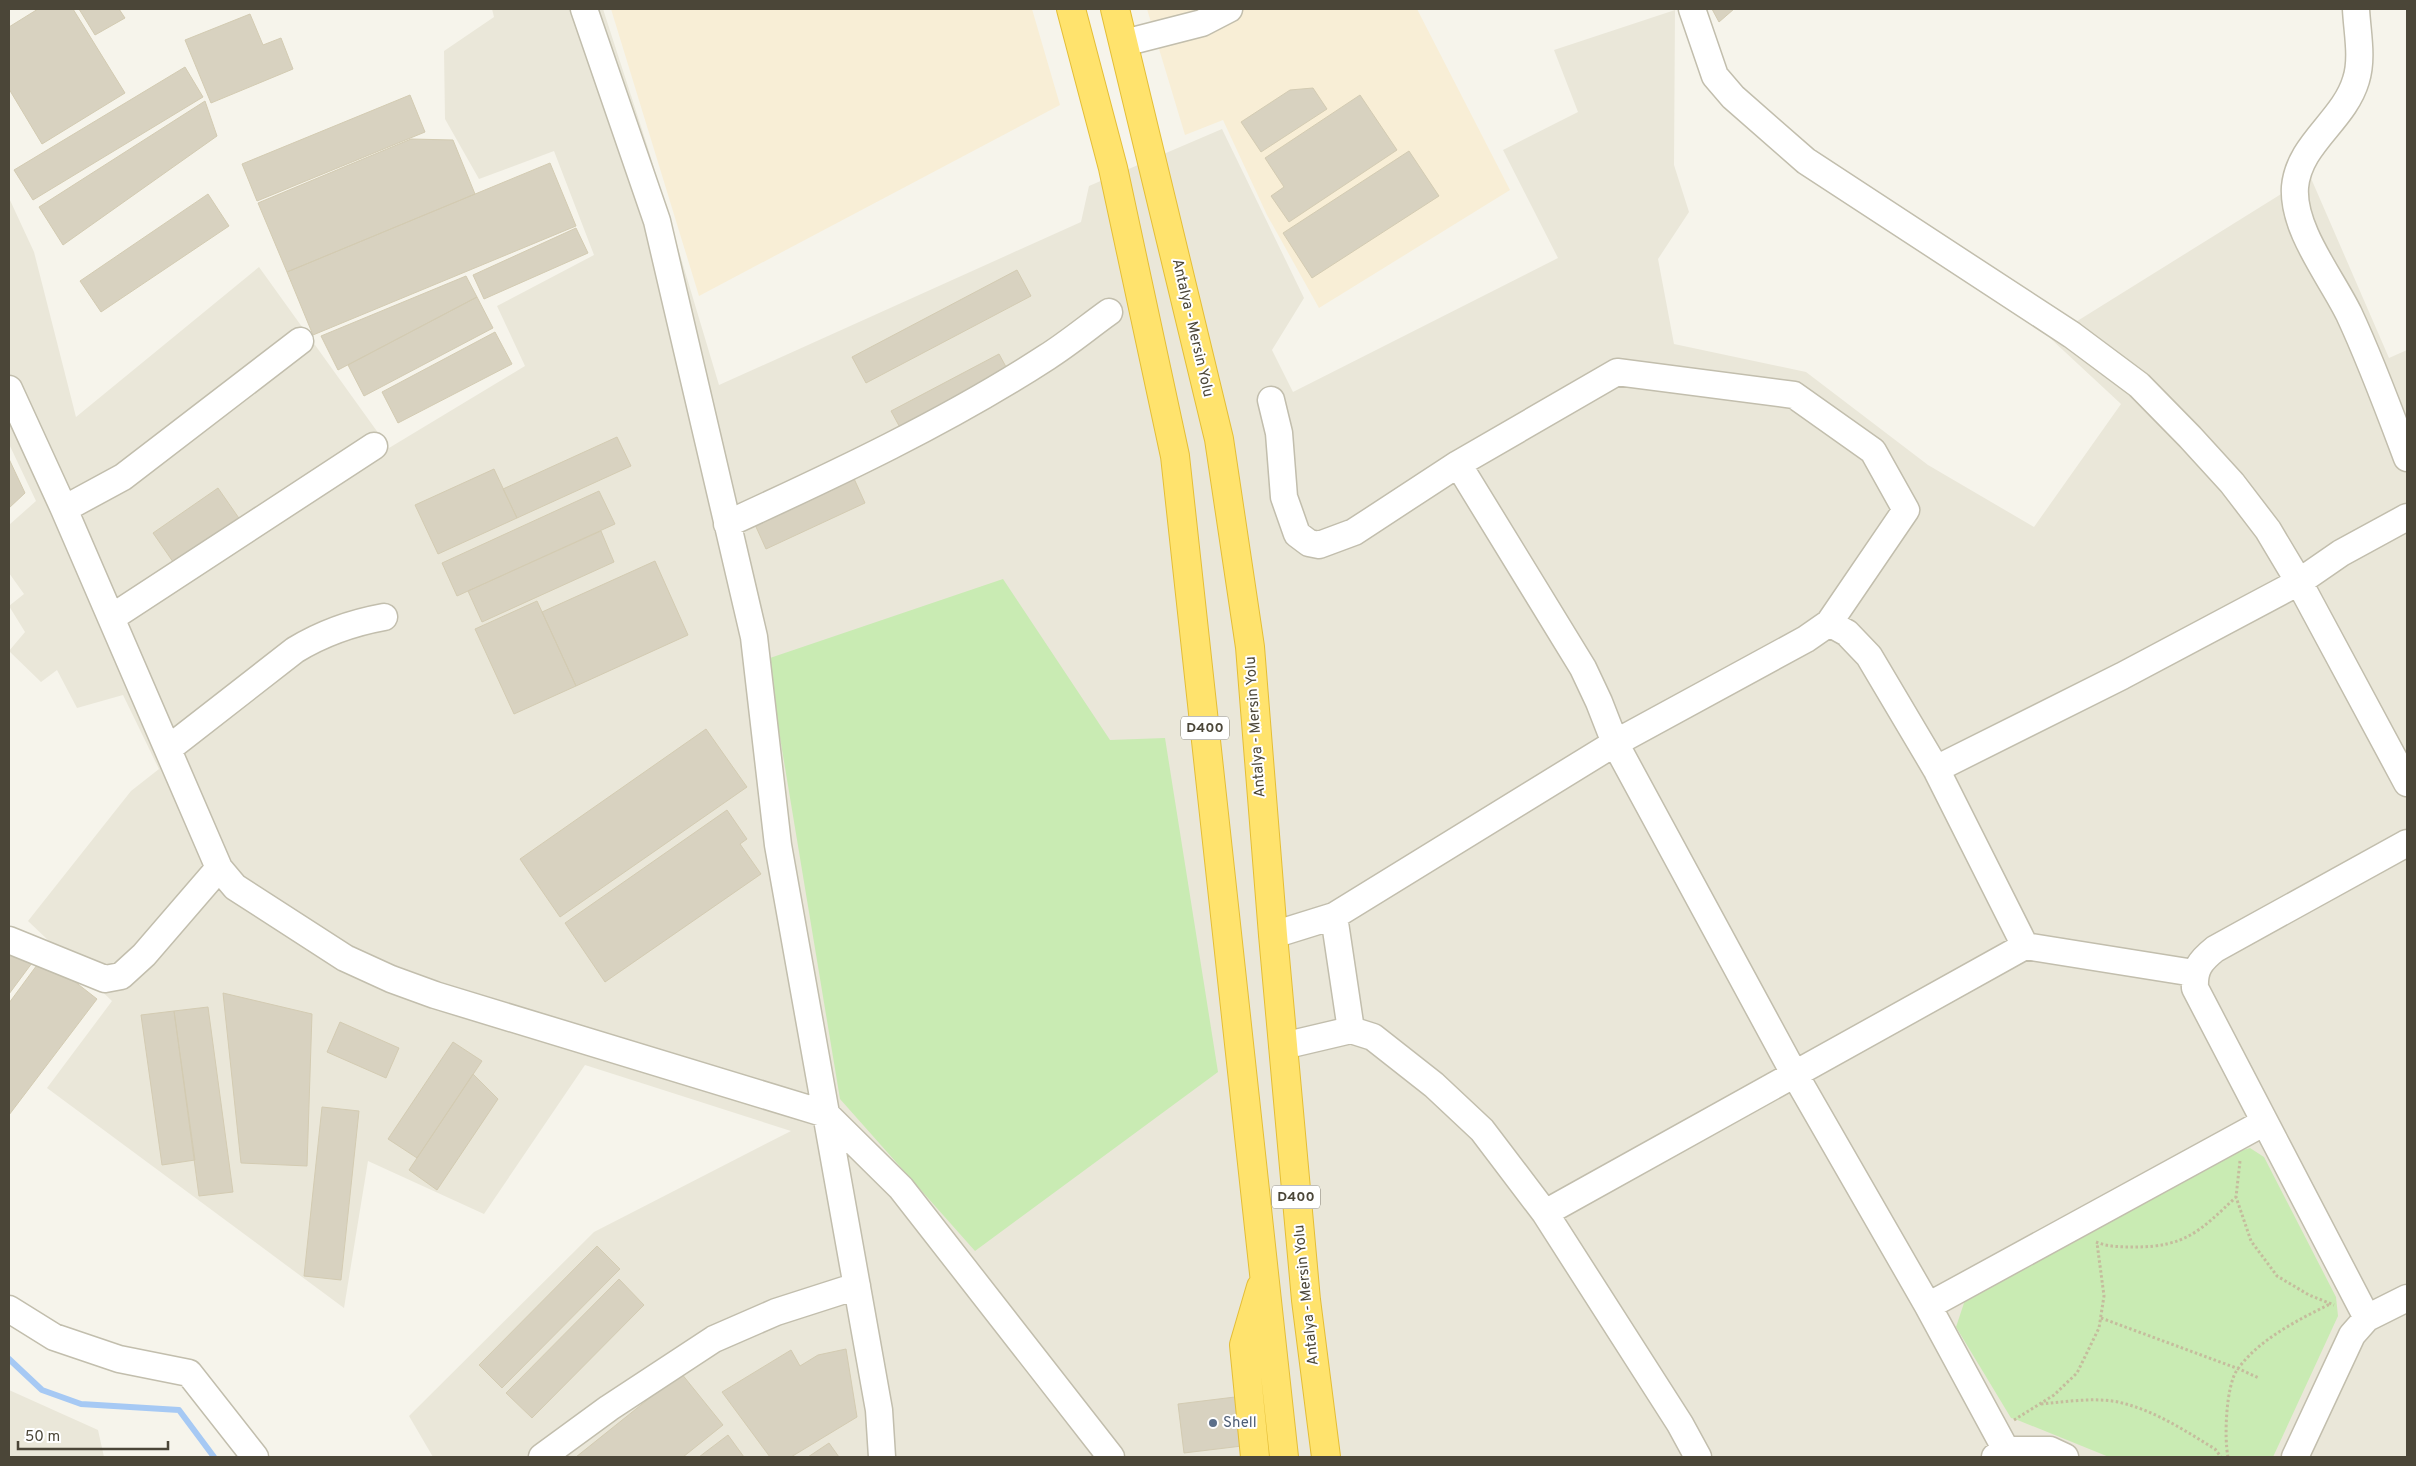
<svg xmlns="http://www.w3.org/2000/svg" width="2416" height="1466" font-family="Overpass,sans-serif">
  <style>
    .residential { fill: #eae7d9 }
    .commercial { fill: #f8eed6 }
    .green { fill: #c9ebb3 }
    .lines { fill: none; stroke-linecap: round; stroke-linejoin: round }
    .stream { stroke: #a6c9f4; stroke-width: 6 }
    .building { fill: #d8d2c0; stroke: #d3cbb2 }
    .minor-casing { stroke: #c2bead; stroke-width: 29 }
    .highway-casing { stroke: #e4be36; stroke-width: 30 }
    .path { stroke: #c5bc9d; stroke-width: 3; stroke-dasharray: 2.5 2.5; stroke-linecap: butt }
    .minor { stroke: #fff; stroke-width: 26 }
    .highway { stroke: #ffe36d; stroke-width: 28 }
    .service-dot { fill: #5c6f8a; stroke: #fff; stroke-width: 2 }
    .labels { text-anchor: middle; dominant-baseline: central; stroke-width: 4; stroke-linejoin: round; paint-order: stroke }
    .shield { fill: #fff; stroke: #817e74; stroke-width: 1 }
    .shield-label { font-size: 14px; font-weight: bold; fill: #4b4638 }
    .street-label { font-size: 15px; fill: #4b4638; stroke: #fff }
    .service-label { font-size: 15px; fill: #4e5e75; stroke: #fff; text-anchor: start }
  </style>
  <rect width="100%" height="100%" fill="#f6f4eb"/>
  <path class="residential" d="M492 9H603L648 148 719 385 1081 222 1089 186 1222 129 1304 298 1272 350 1293 392 1558 258 1503 150 1578 112 1554 50 1675 10 1674 165 1689 212 1658 259 1674 344 1806 372 1928 465 2034 527 2121 404 2050 338 2310 176 2389 358 2407 350V1457H433L409 1416 594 1232 791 1131 585 1065 484 1214 368 1161 344 1308 47 1088 112 1001 28 921 131 791 159 769 123 695 77 708 57 670 41 682 9 651 25 632 9 606 24 594 9 573V525L36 501 9 444V198L34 252 76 417 259 267 389 448 525 366 497 306 594 255 554 151 479 179 445 119 444 51 494 17Z
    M9 1390 98 1430 104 1457H9Z"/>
  <path class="commercial" d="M611 9H1032L1060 105 699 296Z
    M1147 9H1417L1510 190 1319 308 1267 215 1223 120 1185 135Z"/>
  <path class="green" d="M1003 579 1110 740 1165 738 1218 1072 975 1251 840 1099 767 659Z
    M2250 1148 2264 1157 2336 1297 2338 1316 2273 1457H2109L2015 1419 2011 1418 1956 1327 1966 1297 2223 1156Z"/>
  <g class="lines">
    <path class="stream" d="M9 1359 42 1390 81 1404 179 1410 214 1457"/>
  </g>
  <path class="building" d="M38 9H73L125 93 42 144 9 89V27Z
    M79 9H119L125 18 95 35Z
    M1712 9H1734L1719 22Z
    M250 14 263 45 281 38 293 69 211 103 185 40Z
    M185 67 203 97 33 200 14 170Z
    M1313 88 1327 109 1261 152 1241 122 1290 90Z
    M410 95 425 132 257 201 242 164Z
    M1360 95 1397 150 1289 222 1271 196 1284 187 1265 158Z
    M205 101 217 136 63 245 39 207Z
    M411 139 453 140 475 194 287 272 258 203Z
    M1409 151 1439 196 1312 278 1283 233Z
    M550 163 576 226 313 335 287 272Z
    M208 194 229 226 101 312 80 281Z
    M576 228 588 253 484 299 473 275Z
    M1017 270 1031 296 866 383 852 357Z
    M466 276 477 297 338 370 321 336Z
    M477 297 493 328 364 396 348 365Z
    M495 332 512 364 398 423 382 392Z
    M999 354 1011 376 903 433 891 411Z
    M617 437 631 466 517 518 503 489Z
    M9 459 25 493 9 508Z
    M494 469 517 518 438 554 415 505Z
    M851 472 865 503 766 549 752 518Z
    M218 488 243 524 178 569 153 533Z
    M599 491 615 524 457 596 442 563Z
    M601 531 614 562 482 622 468 591Z
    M655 561 688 635 576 686 542 612Z
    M537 601 576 686 514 714 475 629Z
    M706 729 747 787 560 917 520 859Z
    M727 810 747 839 740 844 761 874 605 982 565 923Z
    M9 953 32 963 9 994Z
    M37 965 74 981 97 999 9 1115V1003Z
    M223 993 312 1014 307 1166 241 1163Z
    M208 1007 233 1192 199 1196 174 1011Z
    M174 1011 195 1160 162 1165 141 1015Z
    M340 1022 399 1048 386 1078 327 1052Z
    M453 1042 482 1061 417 1158 388 1139Z
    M473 1074 498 1099 437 1190 409 1170Z
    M322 1107 359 1111 341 1280 304 1276Z
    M597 1246 620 1269 502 1388 479 1365Z
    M619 1279 644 1305 532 1418 506 1393Z
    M846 1349 857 1417 791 1457H770L722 1392 791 1350 800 1366 818 1355Z
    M681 1373 723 1425 683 1457H576Z
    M1235 1397 1242 1446 1184 1453 1178 1404Z
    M728 1435 744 1457H699Z
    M829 1443 839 1457H808Z"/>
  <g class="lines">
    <defs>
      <path id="minor" d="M584 9 657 221 754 637 778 845 879 1410 882 1457
        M1692 9 1715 76 1733 97 1806 161 2072 335 2139 385 2190 437 2232 483 2268 530 2299 582 2407 783
        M2356 9C2357 31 2363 58 2356 80 2344 121 2299 143 2295 187 2292 229 2331 277 2349 314 2371 361 2389 410 2407 458
        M1124 43 1202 23 1229 9
        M9 389 64 509 219 868 235 887 345 958 391 979 435 995 826 1114 901 1188 1111 1457
        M1271 400 1279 433 1284 497 1297 534 1309 543 1319 545 1354 532 1458 464
        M64 509 123 477 300 341
        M727 524C836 474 947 422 1047 357 1069 343 1088 327 1109 312
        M111 618 374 446
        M1829 623 1906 510 1873 451 1794 395 1617 372 1458 464 1583 668 1599 702 1615 743 1790 1066 1928 1306 2006 1450
        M168 749 295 650C323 633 351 623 384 617
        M1936 769 2025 946
        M1334 916 1351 1030
        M1273 935 1334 916 1615 743 1806 639 1829 623 1847 633 1869 656 1936 769 2122 676 2299 582 2341 553 2407 517
        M9 940 105 979 121 976 144 955 219 868
        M1283 1046 1351 1030 1373 1037 1434 1085 1482 1130 1545 1213 1680 1424 1698 1457
        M1545 1213 2025 946 2194 973
        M1928 1306 2263 1123
        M9 1309 54 1337 119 1359 189 1373 255 1457
        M2367 1318 2195 988C2194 969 2200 961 2215 949L2407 843
        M542 1457 609 1408 714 1339 776 1312 857 1286
        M1995 1457 2006 1450H2050L2065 1457
        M2295 1457 2352 1335 2367 1318 2407 1298"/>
      <path id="highway" d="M1071 9 1113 168 1175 456 1284 1457
        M1115 9 1219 439 1250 647 1273 935 1306 1300 1326 1457
        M1255 1457 1244 1345 1261 1287"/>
    </defs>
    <use href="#minor" class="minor-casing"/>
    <use href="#highway" class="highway-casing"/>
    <path class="path" d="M2240 1161 2236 1197 2251 1241 2277 1276 2309 1295 2334 1305
      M2096 1242C2108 1247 2122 1247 2135 1247 2186 1247 2201 1230 2236 1197
      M2101 1318 2239 1369 2259 1378
      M2041 1404C2066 1402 2093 1397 2118 1402 2154 1410 2184 1430 2215 1449L2221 1457
      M2014 1420 2054 1395 2077 1373 2099 1328 2104 1296 2097 1243
      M2228 1457C2224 1438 2226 1386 2237 1370 2259 1339 2298 1320 2330 1304"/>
    <use href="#minor" class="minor"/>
    <use href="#highway" class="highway"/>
  </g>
  <circle class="service-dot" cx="1213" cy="1423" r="5"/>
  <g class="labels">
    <g class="shield">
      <rect x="1181" y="716.5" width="48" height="23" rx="4"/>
      <rect x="1272" y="1185.5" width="48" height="23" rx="4"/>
    </g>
    <g class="shield-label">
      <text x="1205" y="728">D400</text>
      <text x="1296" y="1197">D400</text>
    </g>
    <g class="street-label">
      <text transform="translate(1192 328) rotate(77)">Antalya - Mersin Yolu</text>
      <text transform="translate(1256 727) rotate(-94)">Antalya - Mersin Yolu</text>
      <text transform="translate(1307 1295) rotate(-96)">Antalya - Mersin Yolu</text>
    </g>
    <g class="service-label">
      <text x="1223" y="1423">Shell</text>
    </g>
  </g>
  <rect width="2416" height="1466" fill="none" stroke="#4b4638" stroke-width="20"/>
  <path d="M18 1441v8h150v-8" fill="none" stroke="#4b4638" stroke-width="2.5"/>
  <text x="25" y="1441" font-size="15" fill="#4b4638" stroke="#ffffff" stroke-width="4" paint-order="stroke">50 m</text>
</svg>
